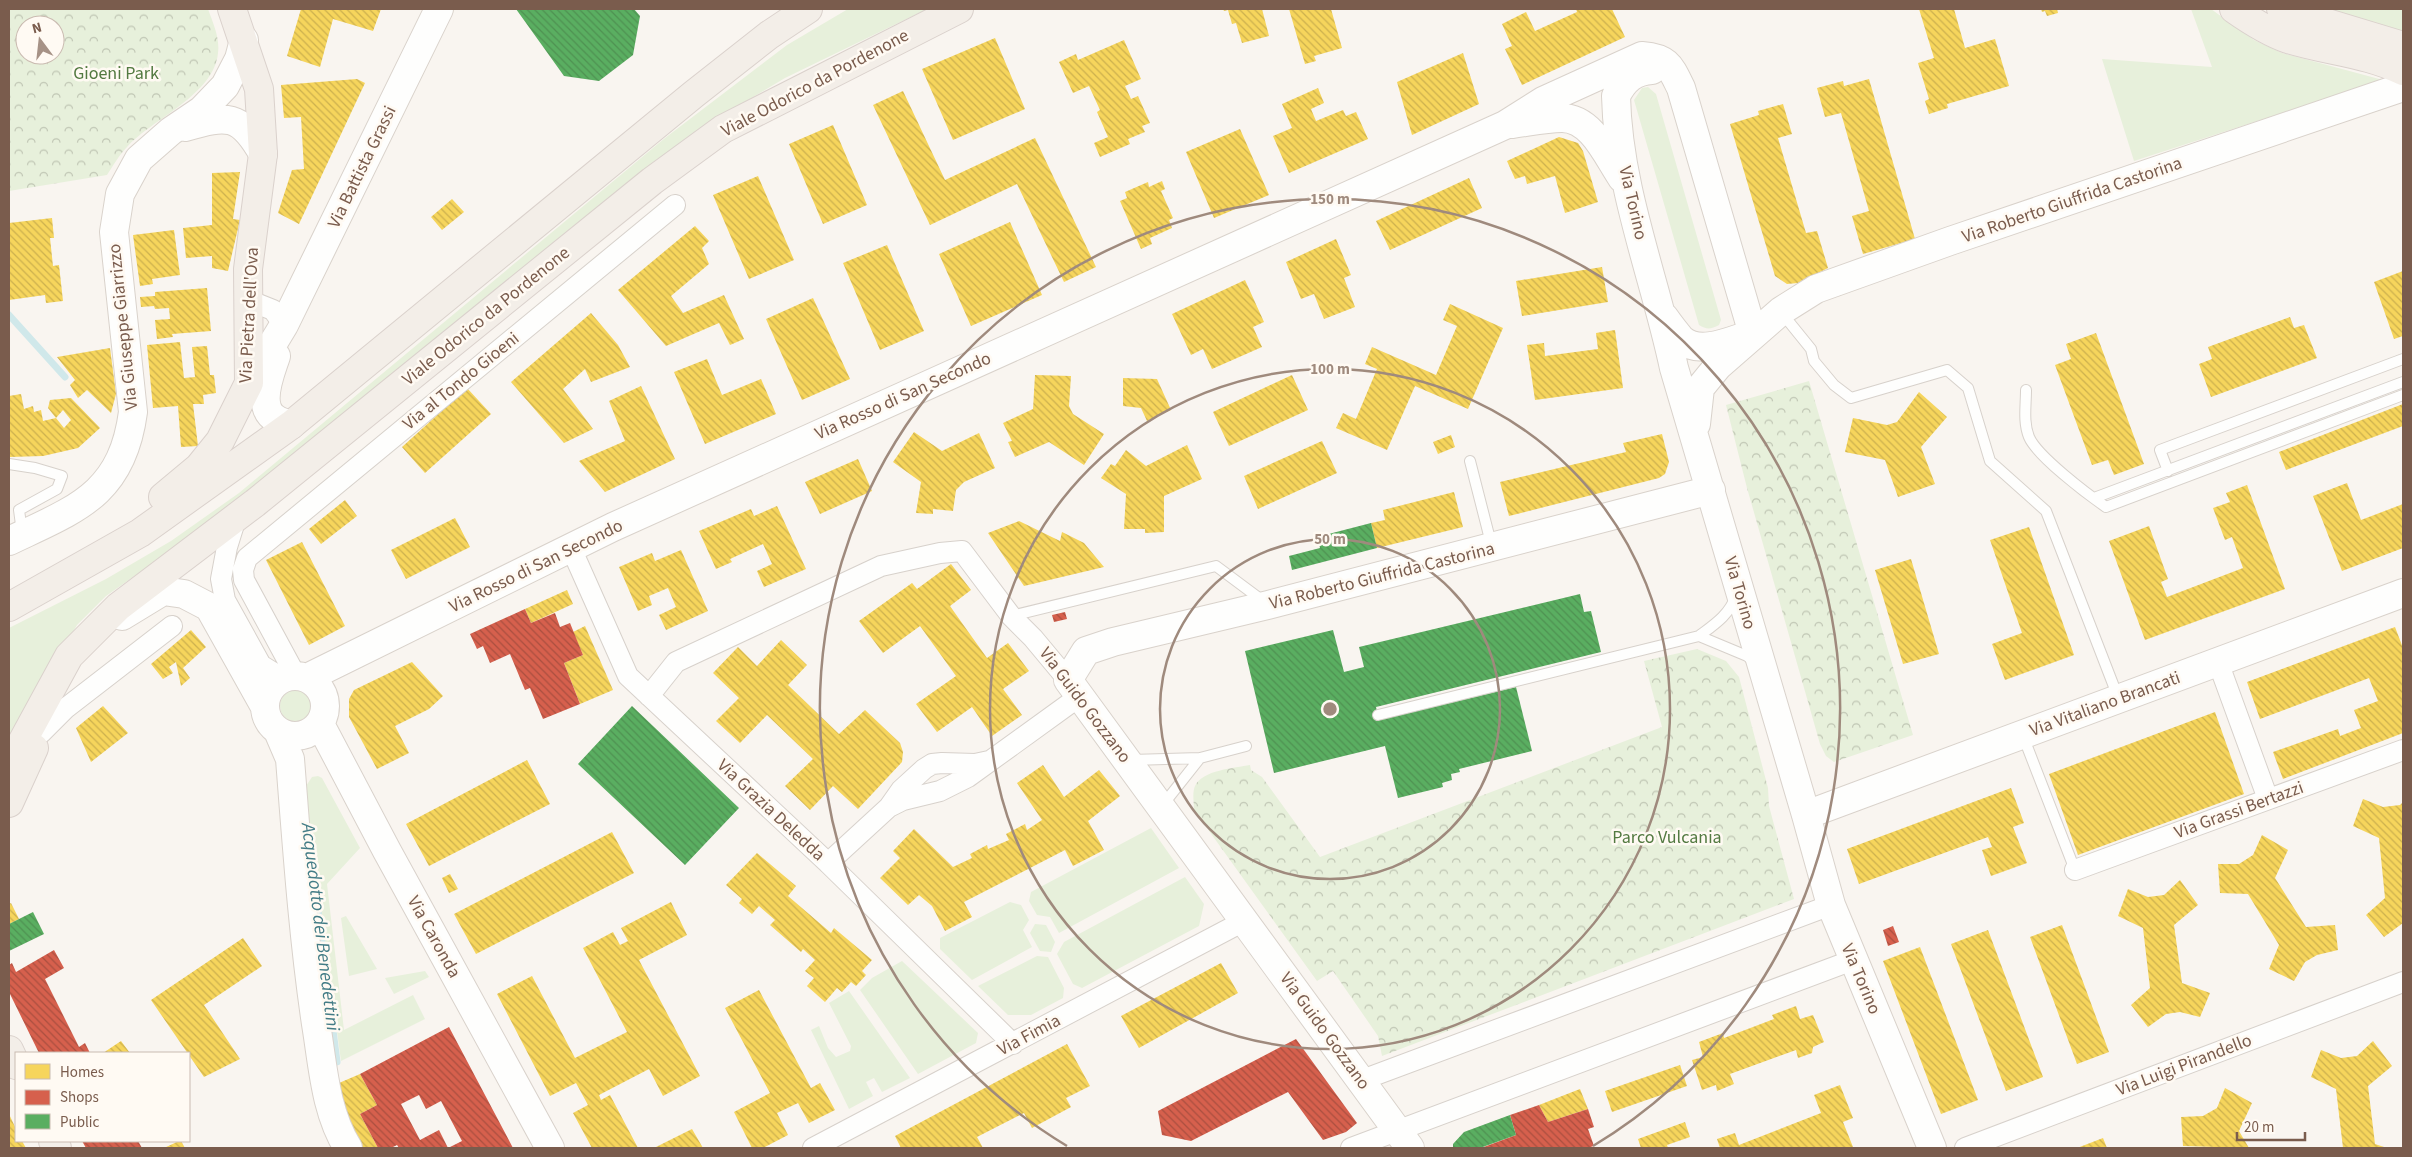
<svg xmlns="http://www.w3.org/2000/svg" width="2412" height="1157" font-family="'Source Sans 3',sans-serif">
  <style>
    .green { fill: #e7f0db }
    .forest { fill: url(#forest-crowns); fill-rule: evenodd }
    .homes { fill: url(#homes-back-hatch) }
    .shops { fill: url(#shops-back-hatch); fill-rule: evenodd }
    .public { fill: url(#public-back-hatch) }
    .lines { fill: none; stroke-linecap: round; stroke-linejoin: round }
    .stream { stroke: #d0e8ea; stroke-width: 7 }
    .lane-casing { stroke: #d7d1cb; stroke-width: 12 }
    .street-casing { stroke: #d7d1cb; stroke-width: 22 }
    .secondary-casing { stroke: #d9d2cb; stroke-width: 30 }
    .primary-casing { stroke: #dad1cc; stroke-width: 30 }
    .lane { stroke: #fefefd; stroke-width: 10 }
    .street { stroke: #fefefd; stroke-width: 20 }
    .secondary { stroke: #fefefd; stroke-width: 28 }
    .primary { stroke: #f3eee8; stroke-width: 28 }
    .ring { fill: none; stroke: #9f8a7d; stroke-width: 2.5 }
    .labels { text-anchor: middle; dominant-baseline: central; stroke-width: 5; stroke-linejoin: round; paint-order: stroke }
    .park-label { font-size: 18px; fill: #537a41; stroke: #fffaf3 }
    .street-label { font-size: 18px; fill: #7a5c4d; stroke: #fffaf3 }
    .water-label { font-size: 19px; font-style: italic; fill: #437c86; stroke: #fffaf3 }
    .centre { fill: #9f8a7d; stroke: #fffaf3; stroke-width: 2.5 }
    .ring-label { font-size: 15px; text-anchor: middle; font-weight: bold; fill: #9f8a7d; stroke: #fffaf3; stroke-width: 5; stroke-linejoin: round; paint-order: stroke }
  </style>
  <defs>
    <pattern id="forest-crowns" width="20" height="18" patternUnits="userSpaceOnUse" patternTransform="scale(1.25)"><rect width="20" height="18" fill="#e7f0db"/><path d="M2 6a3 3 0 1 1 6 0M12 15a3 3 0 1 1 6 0" fill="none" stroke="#c0c6b4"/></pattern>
    <pattern id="homes-back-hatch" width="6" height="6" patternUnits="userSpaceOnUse" patternTransform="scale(1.25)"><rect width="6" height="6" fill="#f6d55c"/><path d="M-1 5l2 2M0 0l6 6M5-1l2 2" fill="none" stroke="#ccb04e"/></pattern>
    <pattern id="shops-back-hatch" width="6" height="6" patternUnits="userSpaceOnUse" patternTransform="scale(1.25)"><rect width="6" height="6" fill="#d6604d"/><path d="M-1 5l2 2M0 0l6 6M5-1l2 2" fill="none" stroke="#aa4f40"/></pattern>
    <pattern id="public-back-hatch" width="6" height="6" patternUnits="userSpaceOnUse" patternTransform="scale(1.25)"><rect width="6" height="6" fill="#5aae61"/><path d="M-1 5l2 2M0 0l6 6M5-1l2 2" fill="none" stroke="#4f9152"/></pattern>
  </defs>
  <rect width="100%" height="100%" fill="#f9f5f0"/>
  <path class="green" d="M848 9H927L785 78 710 123 656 160 566 232 320 435 153 563 106 596 77 625 9 740V628L106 579 171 541 239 493 665 138 787 45Z
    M2191 9H2211L2254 40 2282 53 2383 80 2134 161 2102 59 2212 67Z
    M2326 9H2403V33Z
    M1648 87 1656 94 1721 320 1719 325C1711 329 1707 330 1699 325L1634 100 1642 88Z
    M280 706a16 16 0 1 1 32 0a16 16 0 1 1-32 0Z
    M318 776 322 778 360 848 327 884 344 1030 413 995 425 1019 341 1061 304 789 312 777Z
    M1151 828 1179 868 1059 933 1050 917 1037 915 1029 901 1031 892Z
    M1185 877 1204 904 1199 926 1082 988 1073 984 1057 954 1064 942Z
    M1010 902 1021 905 1029 920 1023 930 1032 947 972 980 940 949V938Z
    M346 916 377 969 349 976 341 918Z
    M1035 924 1046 925 1055 942 1051 952 1040 951 1030 933Z
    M1037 956 1048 957 1064 988 1063 998 1031 1015H1008L978 986Z
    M902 961 978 1033 976 1043 918 1074 860 990 872 978Z
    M425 971 429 977 394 994 385 978Z
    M849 991 910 1078 882 1092 874 1078 866 1082 873 1096 849 1109 811 1030 819 1026 828 1048 836 1057 850 1051 851 1046 829 1003Z"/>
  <path class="forest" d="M9 9H208C213 23 220 38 218 53 214 95 152 119 127 147 119 155 113 166 107 175L9 191ZM25 25H55V55H25Z
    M1809 381 1913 735 1834 762 1826 756 1820 744 1747 488 1726 405Z
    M1697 649 1726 661 1739 677 1768 788 1769 806 1794 899 1382 1056 1378 1036 1333 971 1317 981 1194 810C1194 803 1192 793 1195 786 1202 770 1235 768 1250 765L1251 770 1262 777 1320 857 1662 727 1644 661Z"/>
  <path class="homes" d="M301 9H381L373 31 333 19 320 67 287 56Z
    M1223 9H1262L1269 36 1242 43 1236 23 1232 24 1228 10 1224 11Z
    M1289 9H1331L1342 48 1314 56 1316 61 1305 64Z
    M1576 9H1612L1625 37 1522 85 1505 49 1512 46 1502 24 1526 12 1535 31 1577 12Z
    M1919 9H1954L1965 48 1995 39 2009 86 1947 104 1948 108 1929 114 1925 101 1929 99 1918 63 1934 58Z
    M2041 9H2057L2058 13 2047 16 2045 11 2042 12Z
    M995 38 1025 109 953 140 922 69Z
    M1124 40 1141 79 1125 86 1131 99 1138 96 1150 123 1142 126 1145 132 1128 139 1130 144 1100 157 1094 143 1108 137 1097 112 1100 110 1089 86 1073 93 1059 62 1076 54 1078 60Z
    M1463 53 1479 104 1412 135 1397 82Z
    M357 79 365 83 299 224 278 213 292 170 304 169 301 117 284 118 281 85Z
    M1869 79 1915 239 1863 254 1852 216 1869 211 1841 113 1825 117 1817 88 1843 81 1844 86Z
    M1318 88 1324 103 1311 109 1316 121 1343 110 1346 116 1356 112 1368 139 1289 173 1273 136 1292 128 1282 104Z
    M903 91 945 180 1035 138 1096 267 1064 282 1017 184 930 225 873 105Z
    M1783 104 1792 134 1778 138 1806 233 1817 231 1828 268 1798 283 1787 284 1775 276 1730 124 1759 115 1758 111Z
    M833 125 867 205 823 224 789 144Z
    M1240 129 1269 195 1214 218 1186 152Z
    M1559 137 1578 143 1583 151 1598 202 1565 213 1555 176 1527 184 1525 176 1515 179 1507 161Z
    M240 172 233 219 240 220 228 271 212 268V256L186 258 183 228 212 225V173Z
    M758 176 794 260 749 279 713 195Z
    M1469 178 1482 208 1390 250 1376 221Z
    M1162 181 1165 189 1161 191 1173 218 1169 220 1172 228 1150 238 1152 244 1141 249 1120 201 1127 198 1125 192 1148 182 1149 187Z
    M452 199 464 212 442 230 431 217Z
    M52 218 54 238H50L53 266 59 265 63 301 46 303 45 295 9 300V223Z
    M1010 222 1042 295 971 326 939 254Z
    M695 226 709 241 702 248 709 264 671 296 683 313 724 295 744 339 730 345 719 323 666 346 618 290Z
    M174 230 180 275 152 279 153 284 140 286 133 235Z
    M1336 239 1351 275 1344 278 1355 307 1324 319 1314 294 1301 299 1286 262Z
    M887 245 924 331 880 350 843 263Z
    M1602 267 1608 302 1522 316 1516 281Z
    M2403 271V336L2394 339 2374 282Z
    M1245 280 1264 322 1253 327 1262 347 1212 369 1203 349 1191 355 1172 314Z
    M207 288 211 331 172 334 173 337 157 339 155 320 170 319 169 308 155 309 154 306 141 307 140 297 155 296V292Z
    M813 298 850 379 802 400 766 319Z
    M1450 304 1503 328 1468 409 1415 386 1387 450 1336 428 1343 413 1356 419 1377 369 1365 364 1372 347 1436 375 1457 326 1443 320Z
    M591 313 618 345 630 367 591 382 585 369 563 389 593 429 564 443 511 382Z
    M2290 317 2294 328 2304 325 2317 358 2211 397 2199 364 2212 359 2208 347Z
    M1615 330 1623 388 1535 400 1527 345 1544 343 1545 356 1598 349 1596 333Z
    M2096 333 2144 464 2114 475 2108 460 2092 465 2055 365 2071 359 2066 344Z
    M180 342 184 378 195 377 192 347 207 346 210 375H214L216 393 203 395 204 404H193L198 446 181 447 178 406 153 408 147 345Z
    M110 348 116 394 111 413 87 390 78 398 70 385 75 380 57 357Z
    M707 359 722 395 761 379 776 414 705 444 674 372Z
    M1035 375 1071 376 1069 406 1073 414 1104 434 1084 465 1049 442 1015 457 1008 442 1012 441 1003 423 1033 409Z
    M1292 375 1308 410 1229 446 1213 412Z
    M1123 378 1157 379 1171 410 1147 421 1141 408 1123 406Z
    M641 386 675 459 605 492 579 461 625 441 609 401Z
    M467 388 491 414 425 473 402 447Z
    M1919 392 1947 417 1921 447 1935 484 1898 497 1885 460 1845 452 1853 418 1887 425 1897 422Z
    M21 394 24 409 33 406 34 412 41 410 43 421 56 418 64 428 71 420 63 410 56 418 48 408 50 400 71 398 100 428 78 448 43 456 10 457 9 396Z
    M2403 404V426L2286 470 2279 452Z
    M914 432 942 451 979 433 995 468 964 482 956 490 953 511 933 509V514L916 513 921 482 893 462Z
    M1662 434 1669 462 1665 474 1659 478 1509 516 1500 482 1626 452 1623 443Z
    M1451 435 1455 447 1438 454 1433 442Z
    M1322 441 1337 473 1258 509 1244 476Z
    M1187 445 1202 479 1164 496V532L1145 533V529H1124L1126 494 1101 478 1111 464 1115 466 1126 450 1146 466Z
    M858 459 872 491 820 514 805 482Z
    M2347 483 2361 520 2403 504V548L2342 571 2313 496Z
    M2247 485 2285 589 2145 640 2109 541 2149 526 2168 579 2161 582 2167 597 2243 568 2232 537 2225 540 2213 508 2230 502 2226 493Z
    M1454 492 1463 527 1377 548 1371 523 1385 520 1383 510Z
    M345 500 357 516 321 544 309 529Z
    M777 506 806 569 764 587 757 571 772 564 763 544 730 559 732 562 716 569 699 531 751 509 754 516Z
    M455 518 470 547 406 579 391 550Z
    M1019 521 1060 541 1062 532 1084 543 1104 567 1024 586 988 533Z
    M2029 527 2074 655 2005 680 1992 644 2022 633 1990 540Z
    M302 542 345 626 309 645 266 560Z
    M681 550 708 611 666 630 659 615 676 607 668 588 649 596 652 605 638 611 619 567 652 553 655 561Z
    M1911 559 1939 654 1903 664 1875 570Z
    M951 564 971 590 950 606 962 623 987 658 1008 643 1029 671 1003 689 1022 715 992 736 972 707 937 732 916 704 956 676 920 626 883 653 859 621 912 583 917 589Z
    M567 590 573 604 531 623 525 609Z
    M585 626 613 690 580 704 564 663 583 655 573 632Z
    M2395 627 2403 648V733L2283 779 2273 752 2338 729 2340 736 2361 728 2354 710 2378 701 2369 678 2260 719 2247 682Z
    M191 630 206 647 183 668 190 678 181 686 176 662 169 667 173 673 163 679 151 664Z
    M781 640 807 665 788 685 839 734 865 710 900 743 903 752 902 762 858 809 833 786 810 810 785 786 813 759 767 715 740 743 716 721 739 698 713 673 738 647 757 666Z
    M412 662 443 696 429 709 395 726 409 753 377 769 349 717V699L354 690Z
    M103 706 128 733 91 762 76 728Z
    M2215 712 2244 794 2078 855 2049 774Z
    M527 760 550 804 429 866 406 824Z
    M1043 765 1064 797 1099 770 1120 796 1088 821 1104 850 1073 866 1065 850 964 902 972 917 945 931 932 906 919 895 908 905 880 878 900 858 893 851 914 829 953 867 972 858 970 854 987 845 988 849 1009 840 1006 834 1025 824 1027 830 1042 820 1017 783Z
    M2011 788 2024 823 2013 827 2027 863 1991 876 1982 850 1992 847 1988 837 1859 884 1847 849Z
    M2363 799 2383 807 2400 805 2403 802V923L2384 937 2366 915 2385 898 2379 838 2353 826Z
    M612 832 634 873 476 954 454 914Z
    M2262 835 2288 850 2275 878 2306 927 2335 925 2338 950 2317 955 2305 962 2294 981 2269 969 2279 945 2248 894 2220 893 2218 864H2239L2253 855Z
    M757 853 796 886 788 896 831 933 834 928 872 960 862 971 866 975 856 986 851 982 842 992 837 988 825 1002 807 986 814 978 805 971 815 960 803 949 801 952 770 925 775 920 759 906 752 914 739 903 742 899 726 885Z
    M450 874 458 889 449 893 442 878Z
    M2180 880 2198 905 2174 925 2182 983 2210 993 2200 1017 2180 1012 2166 1014 2148 1027 2131 1005 2150 988 2143 928 2118 916 2128 889 2148 897 2164 895Z
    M671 902 687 935 639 960 700 1076 663 1096 649 1069 599 1095 601 1100 610 1095 638 1148H592L573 1113 588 1105 576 1083 550 1096 497 994 532 976 575 1058 627 1032 583 948 613 932 620 945 628 941 621 928Z
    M11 903 19 919 9 924V904Z
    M2062 925 2109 1052 2077 1064 2030 937Z
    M1988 930 2043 1077 2006 1091 1951 944Z
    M243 938 262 966 204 1005 240 1059 204 1077 151 1000Z
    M1920 947 1978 1100 1941 1114 1883 961Z
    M1221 963 1238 993 1139 1048 1121 1016Z
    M759 990 811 1088 820 1083 835 1110 809 1123 798 1103 777 1113 788 1135 763 1148H752L734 1112 770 1093 725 1008Z
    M1796 1006 1800 1019 1813 1015 1824 1042 1813 1047 1812 1053 1798 1058 1796 1050 1730 1074 1734 1084 1717 1091 1716 1085 1702 1090 1692 1060 1703 1057 1699 1042 1723 1033 1724 1038 1774 1019 1772 1015Z
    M121 1041 130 1053H103Z
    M2373 1041 2392 1066 2368 1086 2375 1144 2387 1148H2343L2336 1089 2311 1077 2321 1050 2341 1058 2357 1056Z
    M1067 1044 1090 1086 1066 1098 1071 1107 1032 1128 1024 1113 977 1137 983 1148H901L895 1136Z
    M1680 1065 1687 1086 1612 1112 1605 1091Z
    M360 1074 377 1105 360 1114 378 1148H358L346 1124 339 1083Z
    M1840 1085 1853 1118 1843 1122 1853 1147 1720 1148 1717 1139 1735 1133 1739 1145 1821 1113 1814 1095Z
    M2225 1088 2252 1103 2239 1131 2249 1148 2183 1146 2181 1117 2203 1116 2217 1108Z
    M1580 1089 1588 1109 1548 1122 1539 1105Z
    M9 1114 16 1129V1141H22L26 1148H9Z
    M1685 1122 1690 1137 1667 1145 1668 1148H1641L1638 1139Z
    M692 1129 703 1148H654Z
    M2103 1138 2107 1148H2077Z
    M181 1141 185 1148H164L179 1141Z"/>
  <path class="shops" d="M525 609 531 623 555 613 560 627 570 623 583 655 564 663 580 704 543 719 530 688 525 690 510 654 490 663 483 646 477 649 470 634Z
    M1065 612 1067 619 1054 622 1052 615Z
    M1893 926 1899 942 1888 946 1883 930Z
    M54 950 64 968 45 979 79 1047 85 1043 90 1053H39L9 992V965L12 963 16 972Z
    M449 1027 513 1148H399L397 1145 391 1148H378L360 1114 377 1105 360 1074ZM419 1095 426 1109 441 1101 462 1141 448 1148 439 1130 420 1140 401 1104Z
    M1296 1039 1357 1123 1346 1132 1323 1140 1288 1092 1191 1141 1162 1135 1158 1111Z
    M1539 1105 1548 1122 1588 1109 1594 1127 1588 1129 1594 1146 1587 1148H1481L1516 1135 1510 1115Z
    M82 1141H138L142 1148H86Z"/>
  <path class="public" d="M516 9H634L640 16 633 55 599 81 564 76Z
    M1371 523 1377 548 1292 570 1289 556 1320 548 1317 537Z
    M1580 594 1584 612 1591 611 1601 652 1376 707 1379 720 1516 687 1532 751 1459 769 1460 772 1451 774 1452 780 1442 783 1443 787 1398 798 1385 746 1274 773 1245 651 1333 630 1344 672 1364 667 1359 647Z
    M632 706 739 808 685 865 578 764Z
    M33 912 44 934 9 951V924Z
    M1510 1115 1516 1135 1480 1148H1453V1144L1464 1132Z"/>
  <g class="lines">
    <path class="stream" d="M9 315 65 377
      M311 855 337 1062"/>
    <defs>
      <path id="lane" d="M1781 312 1811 349 1814 361 1834 385 1851 398 1947 370 1968 388 1990 461 2046 511 2118 697
        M2026 390C2026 406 2023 422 2029 437 2037 456 2087 494 2106 507L2403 395
        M1470 461 1492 547
        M9 464 35 468 62 476 57 489 19 510 22 532
        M2168 471 2160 450 2403 359
        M2094 498 2403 382
        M1011 616 1216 566 1263 601
        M1699 636 1747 656 1755 662
        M1378 715 1699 636C1715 624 1729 615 1736 596
        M2023 736 2075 870
        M1131 760 1200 758 1246 746
        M1162 806 1200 758"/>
      <path id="street" d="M248 300 273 310 284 325
        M236 518 227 547 221 579 225 600 261 665 277 675 287 677
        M571 548 628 676 828 863 1013 1044
        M2218 662 2268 799
        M296 676 244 580 243 570 247 558 675 205
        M649 696 676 662 881 566 940 553 962 551 1011 616 1033 638 1068 680
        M41 733 66 708 172 626
        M889 807 903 800 940 791 968 777 1080 696
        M828 863 889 807 901 790 924 769 932 764 942 763 975 764 989 761
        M2075 870 2403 750
        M1362 1080 1831 905
        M813 1148 1244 921
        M1351 1148 1853 960
        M1965 1148 2403 982"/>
      <path id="secondary" d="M1652 70C1634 71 1624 80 1616 96 1618 189 1655 278 1674 368L1806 815 1831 905 1932 1148
        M1512 124C1528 122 1545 118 1562 118 1592 118 1607 156 1622 178
        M185 127C227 115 240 113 263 154
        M1664 317C1669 324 1675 332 1681 339 1698 355 1728 342 1746 336
        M276 356C271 372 255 407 276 419 280 422 286 423 291 425
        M249 383 284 325 439 9
        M1696 424 1700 388 1718 366 1781 311 1816 289 1950 241 2403 87
        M9 541C76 509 122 495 133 412L114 232 120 194 139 159 171 131 202 110 225 86 239 59 244 40
        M122 616 163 591 184 594 209 607 265 707
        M265 706a30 30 0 1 1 60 0a30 30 0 1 1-60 0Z
        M307 678 613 527 1505 125 1543 101 1642 56C1668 58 1670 66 1681 88L1753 334
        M320 724 387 851 550 1148
        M278 731 290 759C297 848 303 936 316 1024 323 1066 325 1111 348 1148
        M1806 815 2403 593
        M1410 1148 1068 680 1086 651 1113 642 1268 605 1711 490"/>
      <path id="primary" d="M2234 9C2251 21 2268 32 2288 39 2326 51 2367 53 2403 71
        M2281 9 2403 46
        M163 497 199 467 220 441 249 383 248 269 263 154 259 89 232 9
        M9 607 140 533 291 425 694 94 769 35 808 9
        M9 766 69 656 118 607 255 503 652 181 723 129 959 9
        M9 803 34 748
        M9 1050 16 1065
        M53 1141 57 1148"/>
    </defs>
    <use href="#lane" class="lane-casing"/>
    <use href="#street" class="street-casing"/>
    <use href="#secondary" class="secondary-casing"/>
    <use href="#primary" class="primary-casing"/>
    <use href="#lane" class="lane"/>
    <use href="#street" class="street"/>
    <use href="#secondary" class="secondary"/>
    <use href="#primary" class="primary"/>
  </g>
  <g class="ring">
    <circle cx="1330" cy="709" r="170"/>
    <circle cx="1330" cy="709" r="340"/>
    <path d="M1067 1146A510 510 0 1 1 1593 1146"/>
  </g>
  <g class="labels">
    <g class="park-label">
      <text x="116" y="73">Gioeni Park</text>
      <text x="1667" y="837">Parco Vulcania</text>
    </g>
    <g class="street-label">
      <text transform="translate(815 83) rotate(-28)">Viale Odorico da Pordenone</text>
      <text transform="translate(362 167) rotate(-64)">Via Battista Grassi</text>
      <text transform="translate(2072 200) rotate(-19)">Via Roberto Giuffrida Castorina</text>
      <text transform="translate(1633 203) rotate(77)">Via Torino</text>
      <text transform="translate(249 315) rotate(-87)">Via Pietra dell'Ova</text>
      <text transform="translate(486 316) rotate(-39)">Viale Odorico da Pordenone</text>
      <text transform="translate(123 327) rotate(-96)">Via Giuseppe Giarrizzo</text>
      <text transform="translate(461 381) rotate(-39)">Via al Tondo Gioeni</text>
      <text transform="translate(903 396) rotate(-24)">Via Rosso di San Secondo</text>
      <text transform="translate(536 566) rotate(-26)">Via Rosso di San Secondo</text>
      <text transform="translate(1382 576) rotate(-14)">Via Roberto Giuffrida Castorina</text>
      <text transform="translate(1740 593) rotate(74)">Via Torino</text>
      <text transform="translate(2105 704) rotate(-20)">Via Vitaliano Brancati</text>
      <text transform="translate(1085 705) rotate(53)">Via Guido Gozzano</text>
      <text transform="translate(771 810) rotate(43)">Via Grazia Deledda</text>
      <text transform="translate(2239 810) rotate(-20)">Via Grassi Bertazzi</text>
      <text transform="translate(434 937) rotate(61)">Via Caronda</text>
      <text transform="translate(1861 979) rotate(67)">Via Torino</text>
      <text transform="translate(1325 1031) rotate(54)">Via Guido Gozzano</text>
      <text transform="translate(1029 1035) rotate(-28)">Via Fimia</text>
      <text transform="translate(2184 1065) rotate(-21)">Via Luigi Pirandello</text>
    </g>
    <g class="water-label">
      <text transform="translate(320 927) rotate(83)">Acquedotto dei Benedettini</text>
    </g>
  </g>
  <circle cx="1330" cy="709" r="8" class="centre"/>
  <g class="ring-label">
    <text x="1330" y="204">150 m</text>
    <text x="1330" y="374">100 m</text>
    <text x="1330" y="544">50 m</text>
  </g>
  <rect width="2412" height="1157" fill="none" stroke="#7a5c4d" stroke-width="20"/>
  <rect x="15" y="1052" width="175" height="90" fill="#fffaf3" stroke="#cabbb1"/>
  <rect x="25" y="1064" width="25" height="15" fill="#f6d55c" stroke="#cabbb1"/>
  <text x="60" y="1077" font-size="15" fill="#7a5c4d">Homes</text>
  <rect x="25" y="1090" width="25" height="15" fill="#d6604d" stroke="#cabbb1"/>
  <text x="60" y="1102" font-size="15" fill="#7a5c4d">Shops</text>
  <rect x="25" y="1114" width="25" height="15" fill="#5aae61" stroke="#cabbb1"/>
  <text x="60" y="1127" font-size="15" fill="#7a5c4d">Public</text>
  <g transform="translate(40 40) rotate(345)"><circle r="24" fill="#fffaf3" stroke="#cabbb1"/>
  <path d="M0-4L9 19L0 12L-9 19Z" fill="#a69286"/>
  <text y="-8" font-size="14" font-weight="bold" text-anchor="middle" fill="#7a5c4d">N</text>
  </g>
  <path d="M2237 1132v8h68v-8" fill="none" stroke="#7a5c4d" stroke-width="2.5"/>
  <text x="2244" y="1132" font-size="15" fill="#7a5c4d" stroke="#fffaf3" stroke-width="4" paint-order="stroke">20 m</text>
</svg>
